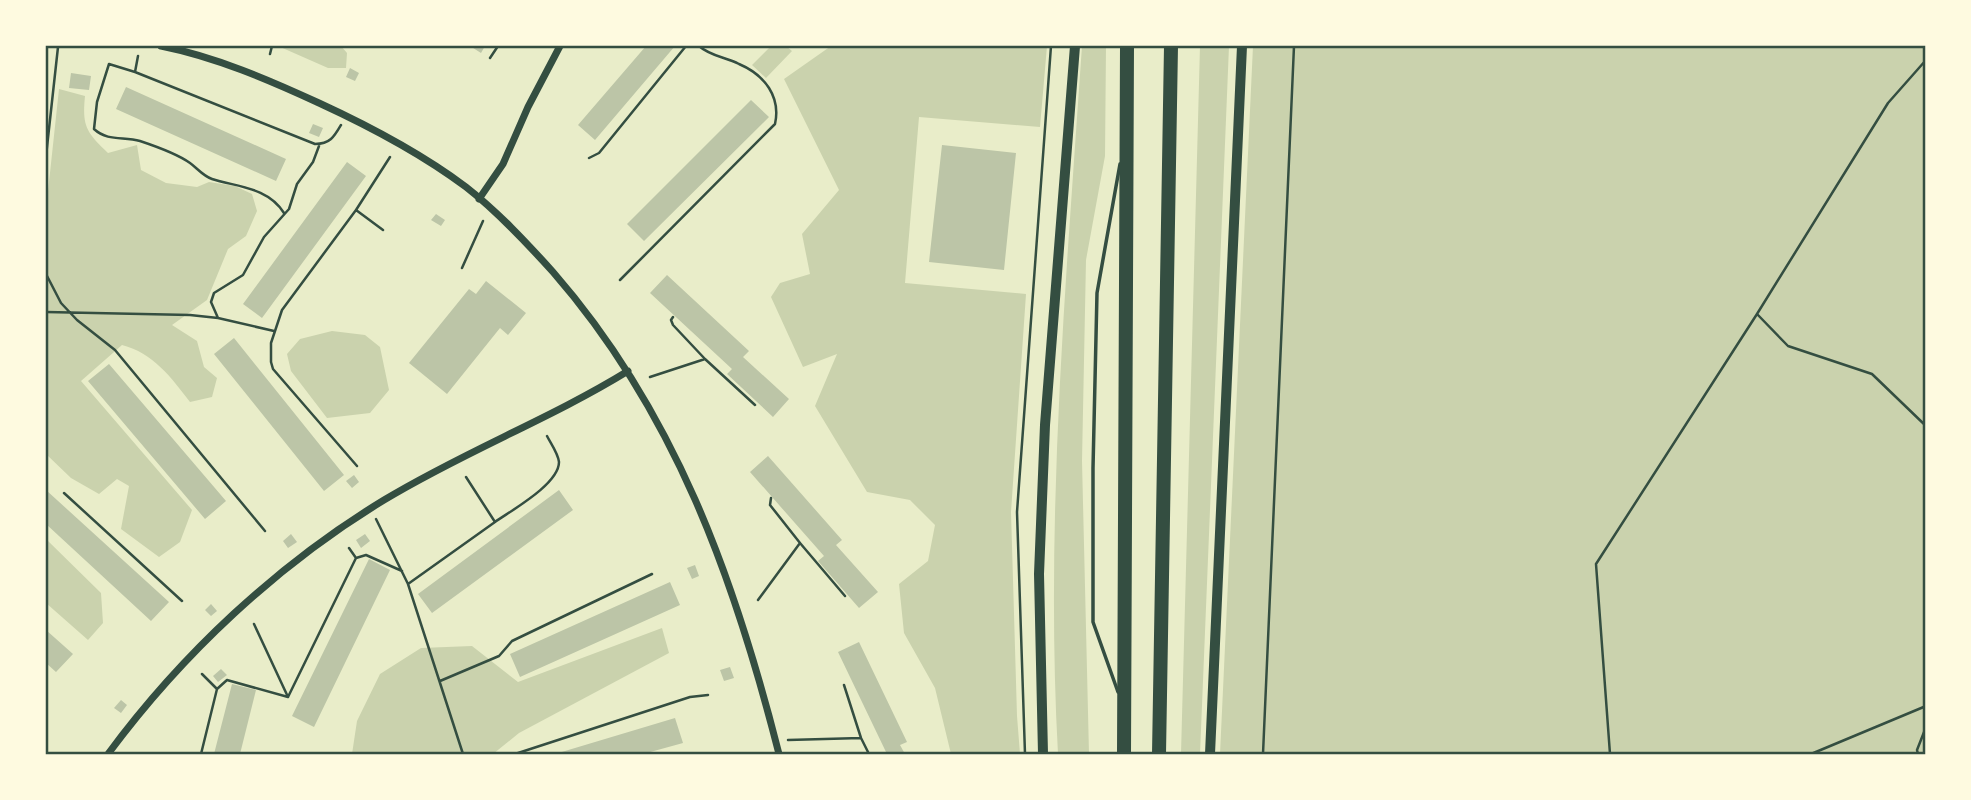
<svg xmlns="http://www.w3.org/2000/svg" width="1971" height="800" font-family="'Archivo Narrow',sans-serif">
  <style>
    .green { fill: #cad2ad }
    .building { fill: #bcc5a7 }
    .lines { fill: none; stroke-linecap: round; stroke-linejoin: round }
    .path { stroke: #344e41; stroke-width: 2.5 }
    .service { stroke: #344e41; stroke-width: 3.5 }
    .minor { stroke: #344e41; stroke-width: 7 }
    .secondary { stroke: #344e41; stroke-width: 10 }
    .motorway { stroke: #344e41; stroke-width: 14 }
    .neatline { fill: none; stroke: #344e41; stroke-width: 2.5 }
  </style>
  <rect width="100%" height="100%" fill="#e9edc9"/>
  <path class="green" d="M278 46H341L347 53 346 68H328Z
    M771 46H786L792 51 766 78 752 65Z
    M831 46H1047L1040 127 919 117 905 283 1026 294 1011 512 1017 716 1020 754H951L935 688 904 633 899 584 928 561 935 525 910 500 867 492 815 406 837 354 803 367 771 297 780 283 810 274 802 234 839 190 784 79Z
    M1082 46H1106L1105 156 1086 260 1082 461 1089 754H1058C1045 518 1066 281 1082 46Z
    M1200 46H1229L1200 754H1181Z
    M1253 46H1925V754H1220Z
    M59 89 85 96C82 126 86 132 108 153L137 145 141 170 166 183 197 187 209 182 235 186 252 194 257 211 246 236 228 249 207 300 172 325 197 341 204 367 217 378 212 397 190 402C171 377 153 353 122 345L81 381 192 510 180 542 159 557 121 529 129 486 117 479 99 494 71 478 46 454V210Z
    M332 331 365 335 380 347 389 390 370 413 327 418 291 371 287 354 300 339Z
    M46 539 101 593 103 623 88 640 46 603Z
    M662 628 669 653 519 733 493 754H352L357 721 380 674 421 648 472 646 518 682Z"/>
  <path class="building" d="M470 46H485L481 53Z
    M646 46H675L595 140 578 125Z
    M350 68 359 73 355 81 346 77Z
    M71 73 91 76 89 90 69 88Z
    M126 87 286 159 276 181 116 109Z
    M751 100 769 117 644 241 627 224Z
    M313 124 323 128 319 137 309 133Z
    M942 145 1016 153 1004 270 929 262Z
    M347 162 366 176 262 318 243 304Z
    M436 214 445 220 441 226 431 220Z
    M667 275 749 351 743 357 789 399 773 417 727 374 732 369 650 293Z
    M486 281 526 313 508 335 500 328 447 394 409 363 469 289 476 294Z
    M234 338 344 475 324 491 214 354Z
    M109 364 226 501 205 519 88 381Z
    M768 456 842 540 836 545 878 592 859 608 818 561 824 556 750 472Z
    M354 475 359 482 352 488 346 481Z
    M46 490 169 602 151 621 46 524Z
    M559 490 573 510 432 613 418 594Z
    M291 534 297 542 288 548 283 541Z
    M365 534 370 541 361 548 356 540Z
    M369 559 390 570 314 727 292 716Z
    M695 565 699 576 692 579 687 568Z
    M670 582 680 605 520 677 510 654Z
    M211 604 217 611 211 616 205 610Z
    M46 630 73 654 56 672 46 663Z
    M859 642 907 742 900 745 905 754H881L886 752 838 652Z
    M730 667 734 678 724 681 720 670Z
    M221 669 227 675 218 682 213 676Z
    M232 684 256 690 240 754H214Z
    M121 700 127 705 121 713 114 708Z
    M675 718 683 743 643 754H555Z"/>
  <g class="lines">
    <path class="path" d="M270 54 272 46
      M138 56 135 72 315 144C330 144 334 137 341 125
      M490 58 498 46
      M135 72 109 64 97 102 94 129C108 142 124 136 140 141 155 146 176 153 190 163 197 168 203 176 212 179 237 187 268 187 284 213
      M46 156 58 47
      M589 158 599 153 686 46
      M356 210 390 157
      M462 268 483 221
      M46 274 61 303 77 320 115 350 265 531
      M620 280 775 124C781 97 765 75 739 64 725 57 710 56 699 46
      M46 312 190 315 218 318 274 331
      M1757 314 1788 346 1872 374 1926 426
      M673 317 671 320 673 325 705 359
      M218 318 211 302 214 293 243 275 264 237 289 209 297 184 313 162 319 146
      M650 377 705 359 755 405
      M357 466 273 369 271 362V343L282 310 356 210 383 230
      M466 477 495 522C512 510 559 484 559 462 558 453 551 444 547 436
      M64 493 182 601
      M771 498 770 505 800 543
      M376 519 408 584 463 754
      M356 558 366 555 402 571
      M408 584 495 522
      M758 600 800 543 845 596
      M254 624 288 697
      M440 681 499 656 512 641 652 574
      M844 685 861 738 869 754
      M217 689 227 680 288 697
      M288 697 356 558 349 548
      M788 740 861 738
      M201 754 217 689 202 674
      M515 754 690 697 708 695
      M1025 754 1017 512 1051 46
      M1263 754 1294 46
      M1610 754 1596 564 1757 314 1888 103 1926 60
      M1811 754 1926 706
      M1918 754 1917 750 1926 727"/>
    <path class="service" d="M1118 692 1093 622V468L1097 293 1120 164"/>
    <path class="minor" d="M161 46C216 57 269 80 319 103 369 126 422 154 466 187 498 212 526 242 553 272 675 412 734 577 779 754
      M479 199 503 164 528 107 560 46
      M108 754C182 654 277 565 384 500 463 452 550 419 628 371"/>
    <path class="secondary" d="M1043 754 1039 574 1045 425 1075 46
      M1210 754 1242 46"/>
    <path class="motorway" d="M1124 754 1127 46
      M1159 754 1171 46"/>
  </g>
  <rect width="1971" height="800" fill="none" stroke="#fefae0" stroke-width="94"/>
  <rect x="47" y="47" width="1877" height="706" class="neatline"/>
</svg>
